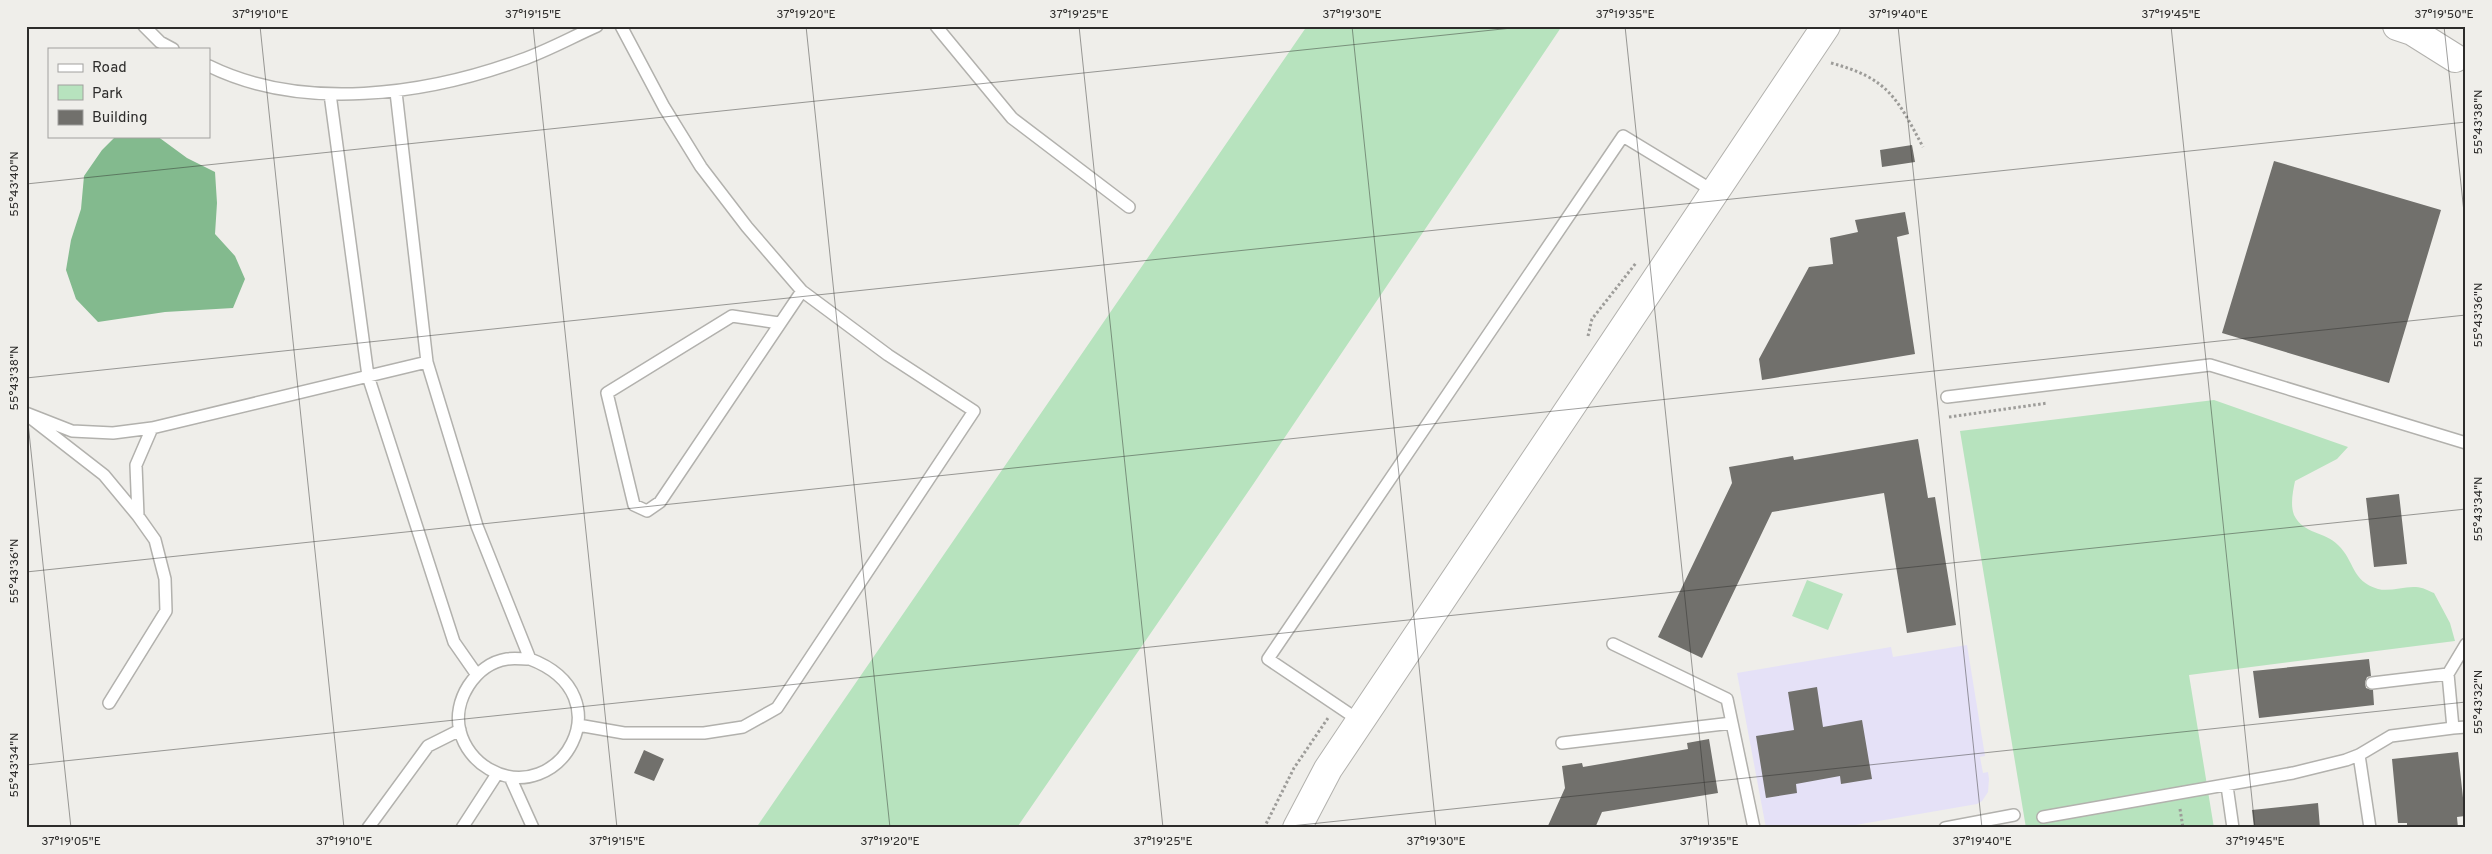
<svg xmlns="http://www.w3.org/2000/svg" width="2492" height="854" font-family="Overpass,sans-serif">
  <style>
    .education { fill: #e5e1f7 }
    .green { fill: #b7e3be }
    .forest { fill: #83ba8e }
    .building { fill: #71706c }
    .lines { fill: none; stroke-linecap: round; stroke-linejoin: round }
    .lane-casing { stroke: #b2b1ad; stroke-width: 14 }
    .secondary-casing { stroke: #b2b1ad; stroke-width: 30 }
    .path { stroke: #9d9c99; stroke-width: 3; stroke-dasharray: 2.5 2.5; stroke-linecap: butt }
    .lane { stroke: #fff; stroke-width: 11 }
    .secondary { stroke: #fff; stroke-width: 28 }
    .ticks { fill: none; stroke: #2d2c2b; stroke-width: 1; stroke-opacity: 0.45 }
    .neatline { fill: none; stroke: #2d2c2b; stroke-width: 2 }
    .ticks-label { font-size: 12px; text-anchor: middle; fill: #2d2c2b }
  </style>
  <rect width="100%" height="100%" fill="#efeeea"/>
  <path class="education" d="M1967 645 1985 756 1980 757 1983 773 1988 772 1989 779 1988 792 1982 801 1977 804 1838 828H1766L1737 673 1891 647 1893 657Z"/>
  <path class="green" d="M1307 26H1562L1252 486 1018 826 1020 828H756Z
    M2214 400 2348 447 2337 459 2295 481C2293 491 2290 505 2294 515 2303 534 2326 532 2338 545 2355 561 2351 581 2378 589 2390 592 2404 586 2416 587 2422 587 2429 591 2434 593L2450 623 2455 641 2189 675 2214 828H2026L1960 431Z
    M1807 580 1843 594 1828 630 1792 616Z"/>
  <path class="forest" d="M116 136H157L187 158 215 172 217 203 215 234 235 256 245 279 233 308 165 312 98 322 76 299 66 270 71 240 81 209 84 176 102 150Z"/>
  <path class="building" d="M1912 145 1915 162 1882 167 1880 150Z
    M2274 161 2441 210 2389 383 2222 333Z
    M1905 212 1909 234 1897 237 1915 354 1762 380 1759 359 1809 267 1833 264 1830 238 1858 232 1855 220Z
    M1918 439 1928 498 1935 497 1956 625 1907 633 1884 493 1772 512 1702 658 1658 637 1732 483 1729 467 1793 456 1794 460Z
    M2399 494 2407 564 2374 567 2366 498Z
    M2369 659 2371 676 2367 677 2365 683 2366 688 2373 690 2374 705 2259 718 2253 671Z
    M1817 687 1823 727 1862 720 1872 779 1841 784 1840 776 1796 784 1797 793 1766 798 1756 736 1794 730 1788 692Z
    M1709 739 1718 793 1602 812 1595 828H1547L1565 788 1562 766 1582 763 1583 767 1688 749 1687 743Z
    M644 750 664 759 654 781 634 773Z
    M2458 752 2465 816 2457 817 2458 828H2407V823H2398L2392 759Z
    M2318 803 2320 828H2254L2252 810Z"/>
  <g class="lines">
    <defs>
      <path id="lane" d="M144 26 160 42 173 49
        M936 26 1012 118 1129 207
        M209 66C303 112 425 95 521 60 547 51 572 37 597 26
        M396 92 427 362 477 526 530 659C627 696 559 809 489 769 475 761 464 747 460 731 452 701 475 664 507 659 514 658 522 659 530 659
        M330 94 368 376 454 642 477 675
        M779 323 732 316 607 393 634 505 647 511 660 502 802 291
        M1947 397 2210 365 2466 443
        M26 413 72 431 113 433 152 428 427 362
        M32 419 104 475 138 516 155 540 165 579 166 611 109 703
        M138 516 136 465 152 428
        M2448 674 2453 728 2466 727
        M2372 683 2448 674 2466 644
        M1360 721 1268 659 1623 136 1715 192
        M1732 723 1754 828
        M578 725 624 733H704L743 727 777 708 974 411 888 355 802 291 747 227 701 167 664 107 621 26
        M1562 743 1732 723 1727 699 1613 644
        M2359 755 2370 828
        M510 777 533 828
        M2227 786 2233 828
        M2043 817 2293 773 2346 760 2359 755 2391 736 2453 728
        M368 828 428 746 460 730
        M462 828 497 774
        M1945 828 2014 815"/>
      <path id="secondary" d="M2397 26 2412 31 2455 58
        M1297 828 1328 769 1826 26"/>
    </defs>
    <use href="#lane" class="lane-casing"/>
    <use href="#secondary" class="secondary-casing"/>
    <path class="path" d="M1831 63C1888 78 1897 98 1923 147
      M1588 336 1592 319 1636 263
      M1949 417 2048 403
      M2180 809 2183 828
      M1264 828 1294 768 1328 718"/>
    <use href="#lane" class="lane"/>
    <use href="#secondary" class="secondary"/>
  </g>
  <path class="ticks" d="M260 26 344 828M533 26 617 828M806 26 890 828M1079 26 1163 828M1352 26 1436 828M1625 26 1709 828M1898 26 1982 828M2171 26 2255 828M2444 26 2466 231M26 184 1531 26M26 378 2466 122M26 404 71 828M26 572 2466 315M26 765 2466 509M1272 828 2466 702"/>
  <rect width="2492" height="854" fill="none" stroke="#efeeea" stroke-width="55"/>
  <rect x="48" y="48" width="162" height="90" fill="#efeeea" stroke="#a1a09e"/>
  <rect x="58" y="64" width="25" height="8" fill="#ffffff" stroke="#a1a09e"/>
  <text x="92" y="72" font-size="15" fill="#2d2c2b">Road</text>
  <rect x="58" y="85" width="25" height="15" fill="#b7e3be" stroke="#a1a09e"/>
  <text x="92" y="98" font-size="15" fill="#2d2c2b">Park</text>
  <rect x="58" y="110" width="25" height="15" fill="#71706c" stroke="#a1a09e"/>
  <text x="92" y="122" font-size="15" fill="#2d2c2b">Building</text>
  <rect x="28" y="28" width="2436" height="798" class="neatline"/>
  <g class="ticks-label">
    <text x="260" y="18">37°19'10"E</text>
    <text x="533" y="18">37°19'15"E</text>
    <text x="806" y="18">37°19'20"E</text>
    <text x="1079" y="18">37°19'25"E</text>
    <text x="1352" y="18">37°19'30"E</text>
    <text x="1625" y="18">37°19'35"E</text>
    <text x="1898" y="18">37°19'40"E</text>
    <text x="2171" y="18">37°19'45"E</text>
    <text x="2444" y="18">37°19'50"E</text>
    <text transform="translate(2478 122) rotate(-90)" y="4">55°43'38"N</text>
    <text transform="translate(14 184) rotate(-90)" y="4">55°43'40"N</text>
    <text transform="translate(2478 315) rotate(-90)" y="4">55°43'36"N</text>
    <text transform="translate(14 378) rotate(-90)" y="4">55°43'38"N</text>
    <text transform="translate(2478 509) rotate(-90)" y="4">55°43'34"N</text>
    <text transform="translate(14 571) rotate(-90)" y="4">55°43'36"N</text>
    <text transform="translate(2478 702) rotate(-90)" y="4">55°43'32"N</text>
    <text transform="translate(14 765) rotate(-90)" y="4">55°43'34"N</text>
    <text x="71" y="845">37°19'05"E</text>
    <text x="344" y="845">37°19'10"E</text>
    <text x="617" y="845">37°19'15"E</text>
    <text x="890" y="845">37°19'20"E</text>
    <text x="1163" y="845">37°19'25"E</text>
    <text x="1436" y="845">37°19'30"E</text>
    <text x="1709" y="845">37°19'35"E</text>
    <text x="1982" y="845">37°19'40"E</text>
    <text x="2255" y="845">37°19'45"E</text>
  </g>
</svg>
